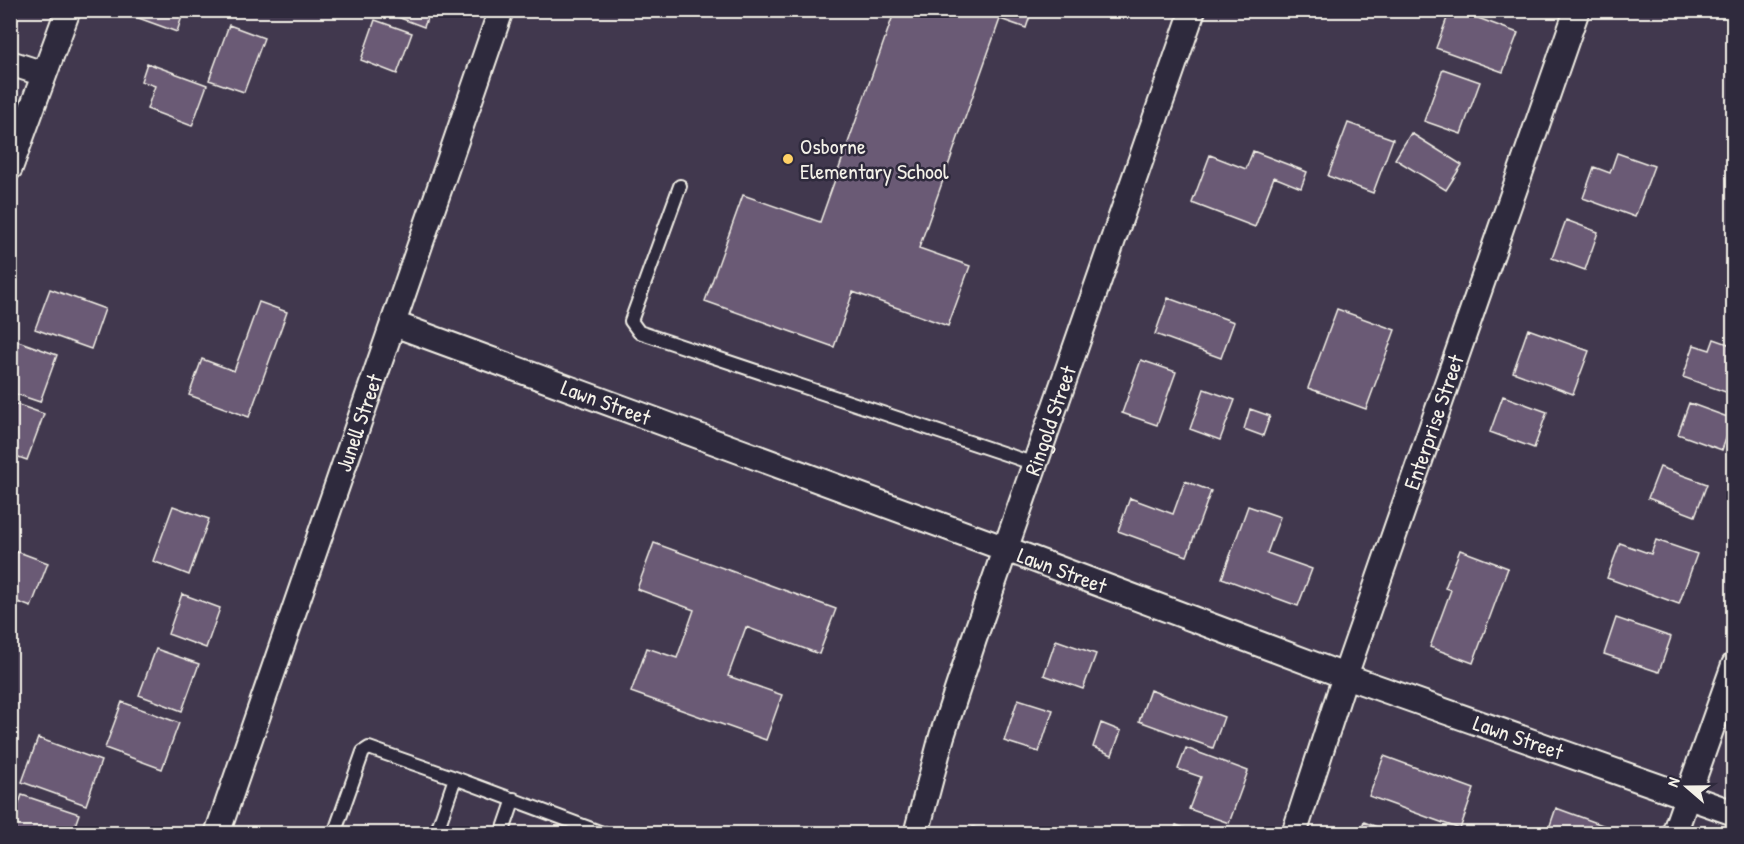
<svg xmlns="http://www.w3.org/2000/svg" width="1744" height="844" font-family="'Patrick Hand',sans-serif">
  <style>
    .building { fill: #6a5a74; stroke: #f4f1e8; stroke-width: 1.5 }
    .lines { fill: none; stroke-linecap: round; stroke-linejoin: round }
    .lane-casing { stroke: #f4f1e8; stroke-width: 16 }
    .street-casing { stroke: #f4f1e8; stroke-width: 28 }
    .lane { stroke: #2f2a3d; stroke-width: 12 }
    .street { stroke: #2f2a3d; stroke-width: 24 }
    .poi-dot { fill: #ffd166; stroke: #2f2a3d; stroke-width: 2 }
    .labels { text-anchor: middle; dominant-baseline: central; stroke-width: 5; stroke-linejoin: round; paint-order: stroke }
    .poi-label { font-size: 22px; fill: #f4f1e8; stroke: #2f2a3d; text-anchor: start }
    .street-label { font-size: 22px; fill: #f4f1e8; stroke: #2f2a3d }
  </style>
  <rect width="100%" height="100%" fill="#41384e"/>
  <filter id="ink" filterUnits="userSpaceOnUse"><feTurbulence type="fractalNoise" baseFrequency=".0167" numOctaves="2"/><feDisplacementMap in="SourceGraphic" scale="12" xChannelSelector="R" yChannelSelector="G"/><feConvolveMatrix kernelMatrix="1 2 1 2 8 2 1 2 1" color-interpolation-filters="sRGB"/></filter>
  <g filter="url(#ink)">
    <path class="building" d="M135 10H184L177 32 133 16Z
      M379 10H430L424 27Z
      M895 10H1032L1026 28 1000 19 919 248 970 266 948 326 853 292 834 347 705 301 743 195 820 222Z
      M1450 10H1457L1518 33 1503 72 1436 48Z
      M375 20 412 33 397 74 361 60Z
      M229 25 264 38 244 92 209 80Z
      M147 63 207 85 192 126 147 109 155 86 141 81Z
      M1443 69 1480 82 1461 134 1424 121Z
      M1348 123 1393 139 1373 193 1328 176Z
      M1411 133 1462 165 1446 190 1395 159Z
      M1253 151 1307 172 1301 188 1274 177 1255 227 1192 203 1210 155 1246 169Z
      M1617 153 1654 166 1635 217 1583 198 1594 167 1610 173Z
      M1566 220 1598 232 1585 270 1552 258Z
      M1734 262V288L1725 285Z
      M50 289 105 309 91 349 35 329Z
      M1168 298 1234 322 1221 358 1155 334Z
      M259 302 287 312 249 417 189 395 202 359 234 371Z
      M1337 309 1395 330 1366 409 1308 388Z
      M1528 329 1589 351 1573 394 1513 372Z
      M1714 339 1734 346V395L1683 377 1694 345 1710 350Z
      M18 341 57 355 40 402 10 392V360Z
      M1141 360 1176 372 1157 425 1122 413Z
      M1204 389 1235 400 1220 440 1190 429Z
      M1503 396 1547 412 1534 448 1490 432Z
      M10 402 44 414 27 460 10 454Z
      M1689 403 1733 419 1722 450 1678 434Z
      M1250 409 1270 416 1263 436 1244 429Z
      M1660 467 1707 484 1695 516 1648 498Z
      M1185 481 1211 491 1187 556 1118 531 1130 498 1173 514Z
      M173 506 209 519 189 575 153 561Z
      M1248 506 1280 517 1267 553 1312 569 1298 606 1222 578Z
      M1656 540 1697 554 1679 604 1607 578 1620 543 1651 554Z
      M654 543 836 609 819 654 746 627 728 676 782 695 766 740 631 692 647 648 677 658 694 610 637 589Z
      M1460 550 1508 568 1473 663 1430 647 1451 590 1445 588Z
      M16 551 48 563 31 607 10 599V567Z
      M182 594 220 608 206 648 168 634Z
      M1616 618 1671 637 1659 672 1604 654Z
      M1056 640 1096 654 1083 689 1044 675Z
      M156 649 199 664 182 711 139 695Z
      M1150 690 1224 717 1213 748 1139 721Z
      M1018 699 1053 710 1039 752 1004 741Z
      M122 702 179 723 162 769 105 748Z
      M1101 723 1121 731 1112 755 1093 747Z
      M38 738 101 761 86 805 22 782Z
      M1186 748 1248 771 1229 823 1189 809 1201 777 1178 769Z
      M1384 756 1474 789 1460 829 1369 796Z
      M22 795 79 814 72 834H10V828Z
      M1556 808 1608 827 1606 834H1547Z
      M1364 822 1395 834H1360Z
      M1176 825 1200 834H1173Z
      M973 827 1000 834H971Z"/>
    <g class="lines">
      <defs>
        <path id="lane" d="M680 186 631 321 639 332 1035 464
          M334 834 363 752 369 748 455 778 605 834
          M436 834 455 778
          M502 834 514 799"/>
        <g id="street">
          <path d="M10 63 44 74"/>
          <path d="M10 168 68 10"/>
          <path id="s1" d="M394 324 1006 549 1345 676 1734 813"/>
          <path id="s2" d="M217 834 501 10"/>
          <path id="s3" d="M916 834 942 736 974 639 1193 10"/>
          <path id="s4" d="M1294 834 1345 676 1577 10"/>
          <path d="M1674 834 1734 665"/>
        </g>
      </defs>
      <use href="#lane" class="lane-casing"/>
      <use href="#street" class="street-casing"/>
      <use href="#lane" class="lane"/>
      <use href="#street" class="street"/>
    </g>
  </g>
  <circle class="poi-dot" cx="788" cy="159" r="6"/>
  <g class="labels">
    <g class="poi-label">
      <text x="800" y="146">Osborne<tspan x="800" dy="25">Elementary School</tspan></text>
    </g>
    <g class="street-label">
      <text stroke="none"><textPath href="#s1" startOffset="226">Lawn Street</textPath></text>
      <text stroke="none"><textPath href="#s3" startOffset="435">Ringold Street</textPath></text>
      <text stroke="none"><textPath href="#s4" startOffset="435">Enterprise Street</textPath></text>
      <text stroke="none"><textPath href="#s2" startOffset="435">Junell Street</textPath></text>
      <text stroke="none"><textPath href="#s1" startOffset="712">Lawn Street</textPath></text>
      <text stroke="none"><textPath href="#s1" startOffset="1198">Lawn Street</textPath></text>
    </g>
  </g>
  <rect width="1744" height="844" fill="none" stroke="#2f2a3d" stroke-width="36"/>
  <rect x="18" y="18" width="1708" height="808" fill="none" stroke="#f4f1e8" stroke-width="2" filter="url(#ink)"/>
  <g transform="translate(1687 787) rotate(290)" stroke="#2f2a3d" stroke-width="4.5" paint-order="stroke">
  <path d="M0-4.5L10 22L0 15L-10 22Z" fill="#f4f1e8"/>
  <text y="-9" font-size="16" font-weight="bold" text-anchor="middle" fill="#f4f1e8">N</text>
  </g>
</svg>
